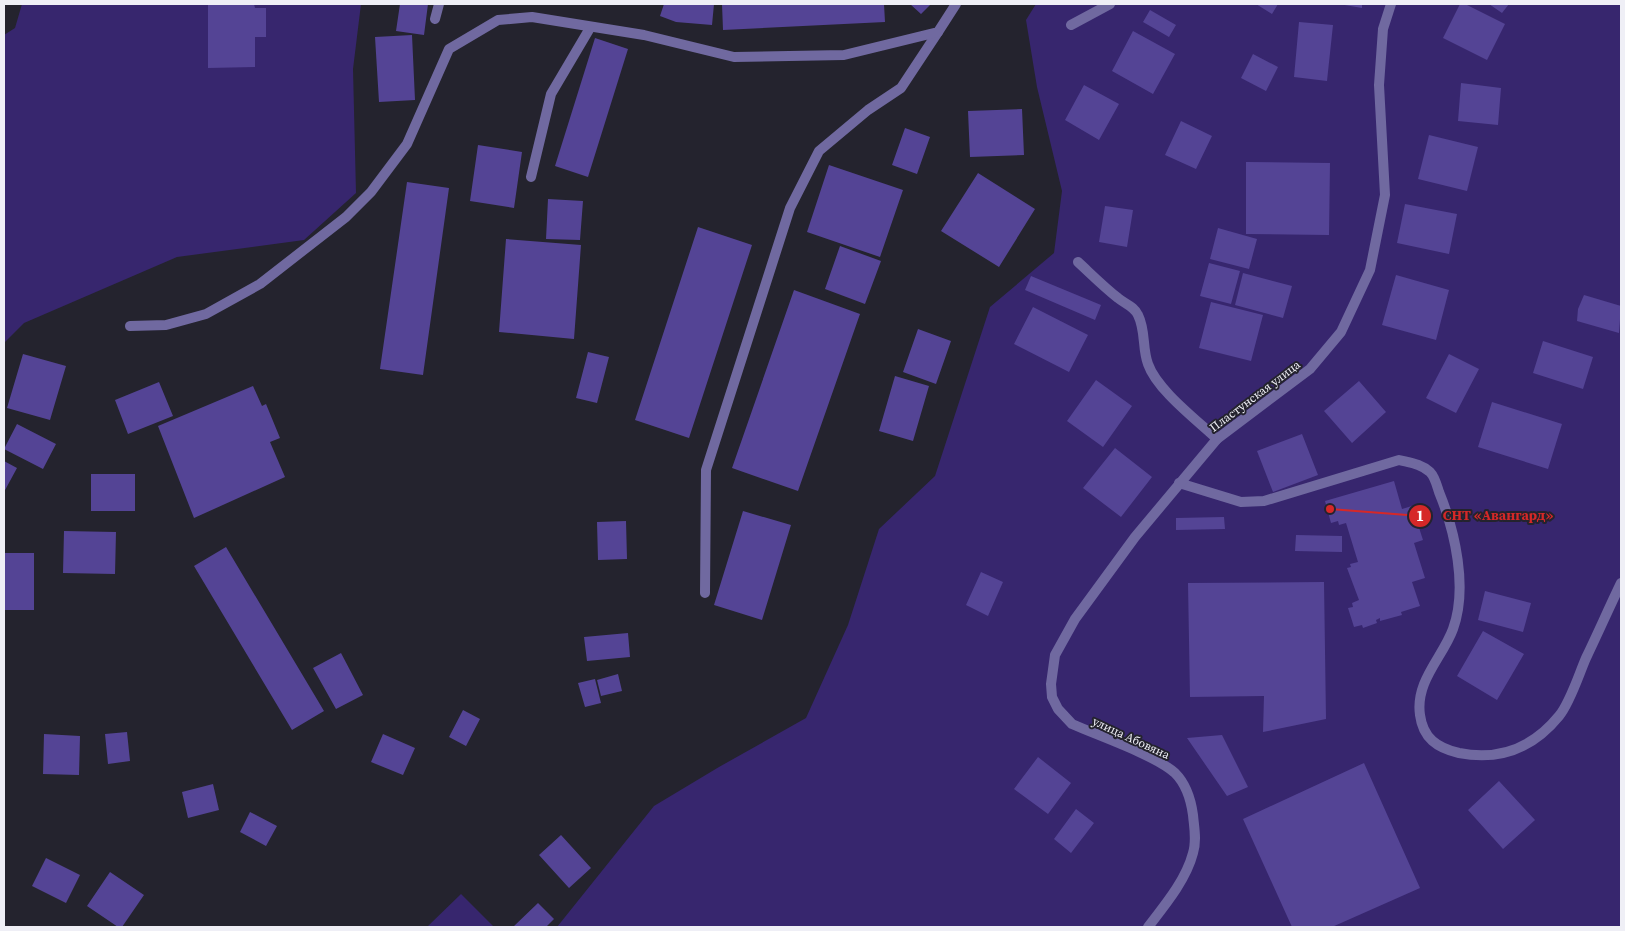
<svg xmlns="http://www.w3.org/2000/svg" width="1625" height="931" font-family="'Source Serif 4',serif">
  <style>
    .green { fill: #37266e }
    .building { fill: #544495 }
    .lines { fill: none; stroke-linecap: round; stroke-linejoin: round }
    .service { stroke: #7069a0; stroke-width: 10 }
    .minor { stroke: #7069a0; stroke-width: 10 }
    .tertiary { stroke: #7069a0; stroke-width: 10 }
    .labels { text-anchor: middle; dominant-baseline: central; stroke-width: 4; stroke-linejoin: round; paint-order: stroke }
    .street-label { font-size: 12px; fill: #efeff6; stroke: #24232e }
    .leader { fill: none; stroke: #d62828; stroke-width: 2 }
    .callout-dot { fill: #d62828; stroke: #24232e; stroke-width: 2 }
    .mark-label { font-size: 15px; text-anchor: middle; font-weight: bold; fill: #fff }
    .callout-label { font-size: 14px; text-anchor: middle; font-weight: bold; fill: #d62828; stroke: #24232e; stroke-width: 4; stroke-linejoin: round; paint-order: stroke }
  </style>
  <rect width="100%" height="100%" fill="#24232e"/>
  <path class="green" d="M22 4H361L353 69 356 193 304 240 177 257 24 323 4 343V35L15 28Z
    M1036 4H1621V927H557L654 806 719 767 806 718 848 625 879 529 935 476 990 307 1054 253 1062 191 1037 87 1026 20Z
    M461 894 494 927H427Z"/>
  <path class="building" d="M208 4H254L255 8H266V37H255V67L208 68Z
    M400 4H428L424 35 396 31Z
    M664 4H714L712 25 676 22 660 16Z
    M722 4H884L885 22 723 30Z
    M910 4H931L921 14Z
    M1256 4H1278L1272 14Z
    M1339 4H1362V8Z
    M1460 4H1465L1505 24 1487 60 1443 38Z
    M1489 4H1509L1502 13Z
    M1150 10 1176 25 1169 37 1143 22Z
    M1299 22 1333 25 1327 81 1294 77Z
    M1133 31 1175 54 1153 94 1112 71Z
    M412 35 415 100 379 102 375 37Z
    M595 38 628 49 588 177 555 166Z
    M1253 54 1278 67 1266 91 1241 78Z
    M1461 83 1501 88 1498 125 1458 121Z
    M1084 85 1119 104 1099 140 1065 120Z
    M1022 109 1024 155 970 157 968 111Z
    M1181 121 1212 136 1196 169 1165 155Z
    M905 128 930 137 917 174 892 165Z
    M1429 135 1478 147 1467 191 1418 179Z
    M478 145 522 152 514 208 470 201Z
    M1246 162 1330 163 1329 235 1246 234Z
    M829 165 903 190 880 257 807 232Z
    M978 173 1035 209 999 267 941 231Z
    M407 182 449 188 423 375 380 369Z
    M548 199 583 201 580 240 546 239Z
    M1405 204 1457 214 1449 254 1397 243Z
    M1105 206 1133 210 1127 247 1099 242Z
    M698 227 752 245 689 438 635 420Z
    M1218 228 1257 239 1249 269 1210 259Z
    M506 239 581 245 574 339 499 332Z
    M840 246 881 261 865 304 825 289Z
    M1209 263 1240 271 1231 304 1200 296Z
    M1243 273 1292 286 1283 318 1235 305Z
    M1396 275 1449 290 1436 340 1382 325Z
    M1031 276 1101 305 1095 320 1025 290Z
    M794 290 860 314 798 491 732 468Z
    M1584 295 1621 306 1619 333 1577 321 1578 309Z
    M1211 302 1263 315 1251 361 1199 348Z
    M1033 307 1088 335 1069 372 1014 344Z
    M918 329 951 341 936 384 903 372Z
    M1543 341 1593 357 1583 389 1533 373Z
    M588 352 609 357 597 403 576 398Z
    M23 354 66 366 50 420 7 408Z
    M1449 354 1479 369 1456 413 1426 398Z
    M895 376 929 386 913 441 879 431Z
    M1096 380 1132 406 1103 447 1067 421Z
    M1359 381 1386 412 1352 443 1324 411Z
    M159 382 173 416 128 434 115 400Z
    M253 386 262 406 266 404 280 438 270 442 285 477 194 518 158 426Z
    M1492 402 1562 424 1548 469 1478 447Z
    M17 424 56 444 43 469 4 449Z
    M1302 434 1318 475 1273 492 1257 451Z
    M1115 448 1152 477 1121 517 1083 488Z
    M4 461 17 468 4 492Z
    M91 474H135V511H91Z
    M1394 481 1402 509 1412 506 1423 540 1414 543 1425 578 1412 582 1420 606 1401 612 1402 615 1380 621V618L1376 620 1377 623 1363 628 1362 625 1354 627 1348 608 1353 607 1352 603 1359 600 1347 568 1351 567 1350 564 1358 562 1346 523 1339 525 1338 521 1331 523 1325 501Z
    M743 511 791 525 762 620 714 605Z
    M1224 517 1225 529 1176 530V518Z
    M626 521 627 559 598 560 597 522Z
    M64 531 116 532 115 574 63 573Z
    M1296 535 1342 536V552L1295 551Z
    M226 547 324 711 292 730 194 566Z
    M4 553H34V610H4Z
    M981 572 1003 582 988 616 966 605Z
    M1324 582 1326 719 1263 732 1264 696 1190 697 1188 583Z
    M1485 591 1531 603 1523 632 1478 620Z
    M1483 631 1524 654 1497 700 1457 676Z
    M628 633 630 657 587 661 584 637Z
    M341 653 363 695 336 709 313 668Z
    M618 674 622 691 601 696 597 680Z
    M595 679 601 703 585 707 578 683Z
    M463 710 480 719 466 746 449 737Z
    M127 732 130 761 108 764 105 734Z
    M44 734 80 736 79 775 43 774Z
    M383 734 415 748 403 775 371 762Z
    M1222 735 1248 787 1227 796 1187 738Z
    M1038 757 1071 783 1048 814 1014 789Z
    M1364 763 1420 888 1332 927H1292L1243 819Z
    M1499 781 1535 820 1503 849 1468 810Z
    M213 784 219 810 188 818 182 792Z
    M1076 809 1094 823 1071 853 1054 839Z
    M250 812 277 826 266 846 240 832Z
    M561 835 591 868 569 888 539 855Z
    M46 858 80 875 66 903 32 886Z
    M110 872 144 895 122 927H118L87 906Z
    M538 903 554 919 546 927H513Z"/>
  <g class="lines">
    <path class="service" d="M435 19 439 4
      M1071 25 1110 4
      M531 177 551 94 590 28
      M1078 262C1091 274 1104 287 1118 298 1125 304 1134 306 1138 315 1146 331 1142 348 1148 364 1157 390 1197 420 1217 439
      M1179 483 1241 502 1264 501 1399 460C1411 463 1421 464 1430 472 1435 477 1437 486 1439 492 1455 531 1468 588 1453 629 1443 657 1415 681 1420 715 1423 738 1437 748 1459 753 1500 761 1533 748 1559 716 1570 703 1579 674 1586 658 1598 633 1609 608 1621 583
      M705 593 706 470 790 208 819 151 868 110 901 88 938 32"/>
    <path class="minor" d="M130 326 166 325 206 314 260 284 346 217 371 192 407 144 449 49 498 20 532 17 644 35 734 57 844 55 938 32 956 4"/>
    <path class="tertiary" d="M1148 927C1165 905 1186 880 1193 853 1197 840 1194 827 1193 815 1191 800 1186 784 1175 773 1155 755 1099 736 1072 724L1058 709 1052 697 1051 684 1055 655 1075 619 1135 537 1217 439 1310 369 1341 332 1370 270 1385 195 1379 85 1383 29 1391 4"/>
  </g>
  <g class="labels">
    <g class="street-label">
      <text transform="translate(1255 396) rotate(-37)">Пластунская улица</text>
      <text transform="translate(1131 738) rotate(25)">улица Абовяна</text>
    </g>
  </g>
  <path class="leader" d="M1330 509L1420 516"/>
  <g class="callout-dot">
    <circle cx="1330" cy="509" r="5"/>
    <circle cx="1420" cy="516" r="12"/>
  </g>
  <g class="mark-label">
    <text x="1420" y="521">1</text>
  </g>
  <g class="callout-label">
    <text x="1498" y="520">СНТ «Авангард»</text>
  </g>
  <rect width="1625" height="931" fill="none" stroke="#efeff6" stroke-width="10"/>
</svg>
